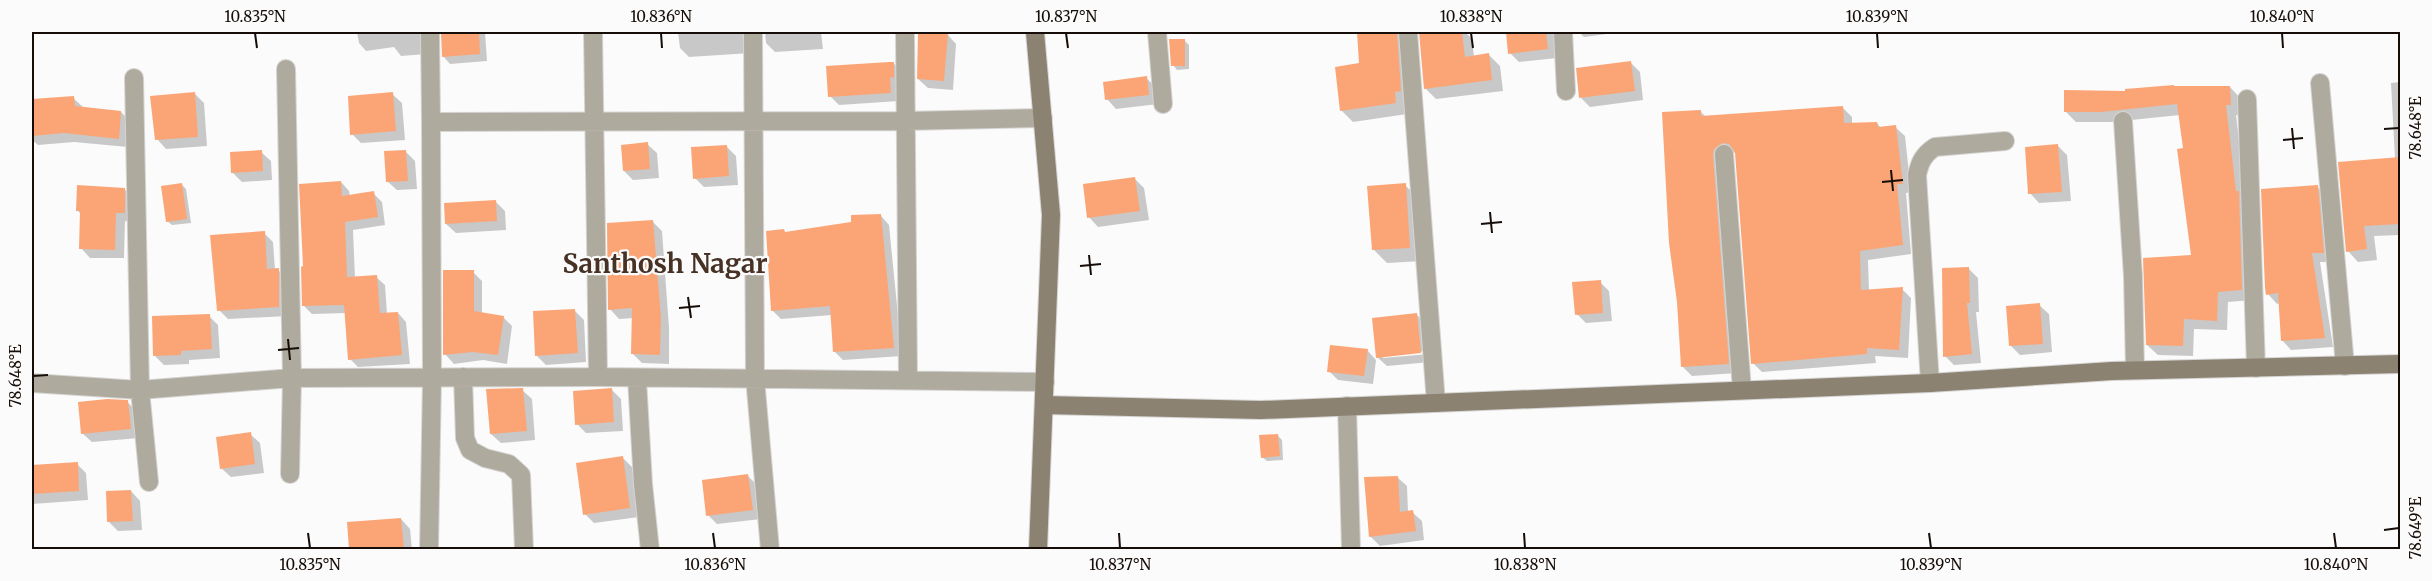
<svg xmlns="http://www.w3.org/2000/svg" width="2432" height="581" font-family="Merriweather,serif">
  <style>
    .shadow { fill: #0003; fill-rule: evenodd }
    .building { fill: #fba576 }
    .lines { fill: none; stroke-linecap: round; stroke-linejoin: round }
    .street-casing { stroke: #d6d5d4; stroke-width: 20 }
    .secondary-casing { stroke: #d6d5d4; stroke-width: 20 }
    .street { stroke: #afaa9e; stroke-width: 18 }
    .secondary { stroke: #8b8272; stroke-width: 18 }
    .ticks { fill: none; stroke: #160d08; stroke-width: 2 }
    .labels { text-anchor: middle; dominant-baseline: central; stroke-width: 4.5; stroke-linejoin: round; paint-order: stroke }
    .district-label { font-size: 26px; font-weight: bold; fill: #473125; stroke: #fbfbfb }
    .neatline { fill: none; stroke: #160d08; stroke-width: 2 }
    .ticks-label { font-size: 15px; text-anchor: middle; fill: #160d08 }
  </style>
  <rect width="100%" height="100%" fill="#fbfbfb"/>
  <path class="shadow" d="M357 32H430L426 54 401 56 394 47 366 51 359 43Z
    M442 32H485L487 61 450 64 443 56Z
    M678 32H759L751 53 689 57 680 48Z
    M765 32H821L823 49 775 52 766 43Z
    M1359 32H1465L1472 39 1474 57 1489 55 1500 66 1503 91 1436 99 1425 88 1421 33H1413L1407 114 1353 122 1341 110 1361 65Z
    M1507 32H1567L1557 58 1519 62 1510 53Z
    M1579 32H1615V33L1584 37Z
    M947 34 956 44 953 90 928 88 918 79Z
    M1184 40 1189 45V69L1177 70 1173 65Z
    M1630 62 1640 72 1643 100 1590 107 1581 98Z
    M893 63 903 72 899 101 839 105 830 96Z
    M1146 78 1156 87 1158 104 1116 109 1107 99Z
    M2400 82V235L2374 236 2377 260 2358 262 2348 251 2395 159 2391 83Z
    M2230 87 2240 98 2241 115H2236L2246 200 2252 300 2228 302 2227 330 2194 329 2193 356 2158 355 2147 345 2193 256 2185 149 2180 115 2112 122H2076L2066 112 2127 93Z
    M195 94 204 103 207 146 166 149 157 139Z
    M392 94 402 103 405 140 361 143 352 134Z
    M73 98 83 107 121 112 130 121 128 147 74 142 38 145 32 140V101Z
    M1843 108 1852 117V125L1877 123 1881 128 1895 127 1905 136 1911 192 1906 193 1911 254 1868 260 1869 291 1902 289 1911 298 1908 358 1875 356 1876 363 1762 372 1753 363 1737 152 1726 154 1737 373 1692 376 1683 367 1700 111 1706 117Z
    M647 144 657 153 659 178 633 180 624 171Z
    M726 146 736 156 738 185 704 187 695 178Z
    M2058 146 2067 155 2071 201 2039 203 2030 193Z
    M261 152 271 161 272 180 242 182 232 172Z
    M406 152 415 161 417 189 397 190 387 181Z
    M1135 179 1144 188 1149 220 1098 227 1089 217Z
    M341 182 349 191 350 197 373 193 382 202 385 225 353 230 355 278 376 277 385 285 387 314 398 313 406 322 410 364 358 367 350 359 346 313 312 314 303 305Z
    M182 185 186 189 191 223 172 225 167 221Z
    M1405 185 1419 199 1423 261 1387 263 1373 249Z
    M2317 187 2327 196 2332 262H2320L2333 347 2291 350 2282 340 2280 303 2277 304 2268 294Z
    M124 189 134 198V222L125 221 124 258H90L81 248V214L77 210Z
    M495 201 505 211 506 230 456 233 446 224Z
    M881 216 889 225 902 356 843 360 834 351 832 315 781 319 772 310 784 231 786 233 852 224Z
    M653 222 662 231 669 328V364L642 363 633 354 634 318 619 319 610 309Z
    M264 233 273 242 275 270H278L287 279 288 316 228 319 219 310Z
    M1969 269 1978 278 1979 312H1976L1981 363 1954 365 1945 356Z
    M473 272 482 281V314L503 317 512 326 507 364 483 360 454 364 445 354Z
    M1600 282 1609 291 1612 321 1586 323 1577 314Z
    M2039 305 2049 314 2052 352 2020 355 2011 346Z
    M574 310 584 320 586 362 546 365 536 355Z
    M1416 314 1426 324 1430 362 1387 366 1377 357ZM1428 351 1429 354 1383 358V355Z
    M209 316 218 325 220 358 189 360V364L164 365 155 356Z
    M1367 350 1376 360 1373 384 1338 380 1329 371Z
    M522 390 532 399 535 440 501 443 491 434Z
    M612 390 621 399 623 431 586 433 577 424Z
    M127 402 137 411 139 438 92 442 82 433Z
    M250 434 260 443 264 473 231 477 221 468Z
    M1278 436 1282 440 1283 460 1267 461 1262 457Z
    M623 458 632 467 639 517 594 523 585 514Z
    M77 464 86 473 88 500 32 504V467Z
    M748 476 757 485 761 519 717 524 708 515Z
    M1397 477 1407 486 1408 512H1412L1422 521 1424 540 1380 546 1370 536Z
    M131 491 140 501 142 530 118 531 109 522Z
    M401 519 410 529 412 550H351L349 524Z"/>
  <path class="building" d="M441 32H479L480 54 442 57Z
    M918 32 948 33 944 81 917 79Z
    M1357 32H1397L1401 91 1395 92 1396 103 1340 111 1335 67 1359 63Z
    M1419 32H1462L1465 57 1489 53 1492 80 1424 89Z
    M1506 32H1546L1548 49 1508 54Z
    M1169 39H1185V66H1171Z
    M1631 61 1635 91 1579 98 1576 68Z
    M889 62H894V78L890 77 891 93 828 97 826 66Z
    M1147 76 1149 95 1105 100 1103 82Z
    M2174 85V86H2230L2231 105H2226L2236 191H2239L2242 290 2218 292 2217 321 2184 319 2183 346 2146 345 2143 258 2191 255 2177 149 2183 148 2177 104 2101 112H2064V90L2125 91V89Z
    M195 92 198 137 155 140 150 96Z
    M393 92 396 131 350 135 348 96Z
    M74 96 75 106 121 111 119 139 64 133 32 136V99Z
    M1843 106 1844 123 1877 122 1878 127 1896 125 1903 184H1897L1903 245 1860 251 1861 290 1903 287 1899 350 1867 348V354L1751 364 1735 153 1729 144 1723 143 1714 149 1713 155 1729 364 1681 367 1677 302 1669 243 1662 112 1701 110V116Z
    M648 142 650 169 623 171 621 145Z
    M2058 144 2062 192 2028 194 2025 147Z
    M727 145 729 176 693 179 691 147Z
    M262 150 263 171 231 173 230 152Z
    M406 150 408 181 386 182 384 151Z
    M2400 157V224L2364 226 2367 249 2346 252 2338 162Z
    M1135 177 1140 211 1087 218 1083 184Z
    M341 181 342 196 374 191 378 217 345 222 347 277 377 275 380 313 398 312 402 355 348 360 344 305 302 306 301 267 303 266 299 184Z
    M182 183 187 219 166 222 161 186Z
    M1406 183 1410 248 1372 250 1367 186Z
    M77 185 125 188V213H116L115 250 79 249 80 211H76Z
    M2318 185 2324 253H2312L2325 338 2281 341 2278 293 2266 295 2265 288 2261 189Z
    M496 200 497 221 445 224 444 203Z
    M881 214 894 348 833 352 830 306 771 311 766 231 784 229 785 232 851 222V215Z
    M653 220 661 318 660 355 631 354 632 308 608 310 607 223Z
    M265 231 267 269 279 268V307L217 311 210 235Z
    M1969 267 1970 303H1967L1972 354 1943 357 1942 268Z
    M443 270H474V311L504 316 498 355 473 352 443 355Z
    M1601 280 1603 313 1575 315 1572 282Z
    M2040 303 2043 344 2009 346 2006 306Z
    M575 309 578 353 535 356 533 311Z
    M1417 313 1421 353 1376 358 1372 318Z
    M210 314 212 349 181 351V355L153 356 152 316Z
    M1330 345 1368 349 1364 376 1327 372Z
    M523 388 527 431 490 434 486 389Z
    M612 388 614 422 575 425 573 391Z
    M107 399 128 400 131 429 81 434 78 402Z
    M251 432 255 464 220 469 216 437Z
    M1278 434 1280 456 1261 458 1259 435Z
    M623 456 630 508 583 515 576 463Z
    M78 462 79 491 32 494V465Z
    M748 474 753 510 706 516 702 480Z
    M1398 476 1400 512 1413 510 1416 531 1369 537 1364 477Z
    M131 490 133 521 107 522 106 491Z
    M401 518 404 549H349L347 522Z"/>
  <g class="lines">
    <defs>
      <path id="street" d="M430 32 431 122
        M593 32 598 377
        M753 32 755 378 770 550
        M905 32 908 380
        M1157 32 1163 104
        M1408 32 1436 403
        M1563 32 1566 91
        M286 69 292 378 290 474
        M134 78 140 390 149 482
        M2320 83 2345 366
        M2247 99 2256 368
        M2123 121 2133 276 2135 370
        M1724 154 1742 390
        M463 377 465 438 470 450 485 458 509 464 521 475 524 550
        M637 379 643 484 650 550
        M32 383 140 390 292 378 598 377 1045 382
        M1930 383 1917 175C1920 162 1923 155 1935 147L2005 141
        M1347 406 1351 550
        M429 550 432 378 431 122 905 121 1043 118"/>
      <path id="secondary" d="M1035 32 1051 215 1038 550
        M1044 405 1261 410 1930 383 2112 371 2400 364"/>
    </defs>
    <use href="#street" class="street-casing"/>
    <use href="#secondary" class="secondary-casing"/>
    <use href="#street" class="street"/>
    <use href="#secondary" class="secondary"/>
  </g>
  <path class="ticks" d="M255 33 257 48M661 33 662 48M1066 33 1068 48M1471 33 1473 48M1877 33 1878 48M2282 33 2283 48M2292 128 2294 149M2384 129 2399 128M2283 140 2303 138M1891 170 1893 191M1882 182 1903 180M1490 212 1492 233M1481 224 1502 222M1089 255 1091 275M1080 266 1101 264M688 297 691 318M679 308 700 306M288 339 290 360M278 350 299 348M33 376 48 375M2384 530 2399 528M308 533 310 548M713 533 715 548M1119 533 1120 548M1524 533 1525 548M1929 533 1931 548M2334 533 2336 548"/>
  <g class="labels">
    <g class="district-label">
      <text x="665" y="263">Santhosh Nagar</text>
    </g>
  </g>
  <rect width="2432" height="581" fill="none" stroke="#fbfbfb" stroke-width="66"/>
  <rect x="33" y="33" width="2366" height="515" class="neatline"/>
  <g class="ticks-label">
    <text x="255" y="22">10.835°N</text>
    <text x="661" y="22">10.836°N</text>
    <text x="1066" y="22">10.837°N</text>
    <text x="1471" y="22">10.838°N</text>
    <text x="1877" y="22">10.839°N</text>
    <text x="2282" y="22">10.840°N</text>
    <text transform="translate(2416 128) rotate(-90)" y="5">78.648°E</text>
    <text transform="translate(16 376) rotate(-90)" y="5">78.648°E</text>
    <text transform="translate(2416 528) rotate(-90)" y="5">78.649°E</text>
    <text x="310" y="570">10.835°N</text>
    <text x="715" y="570">10.836°N</text>
    <text x="1120" y="570">10.837°N</text>
    <text x="1525" y="570">10.838°N</text>
    <text x="1931" y="570">10.839°N</text>
    <text x="2336" y="570">10.840°N</text>
  </g>
</svg>
